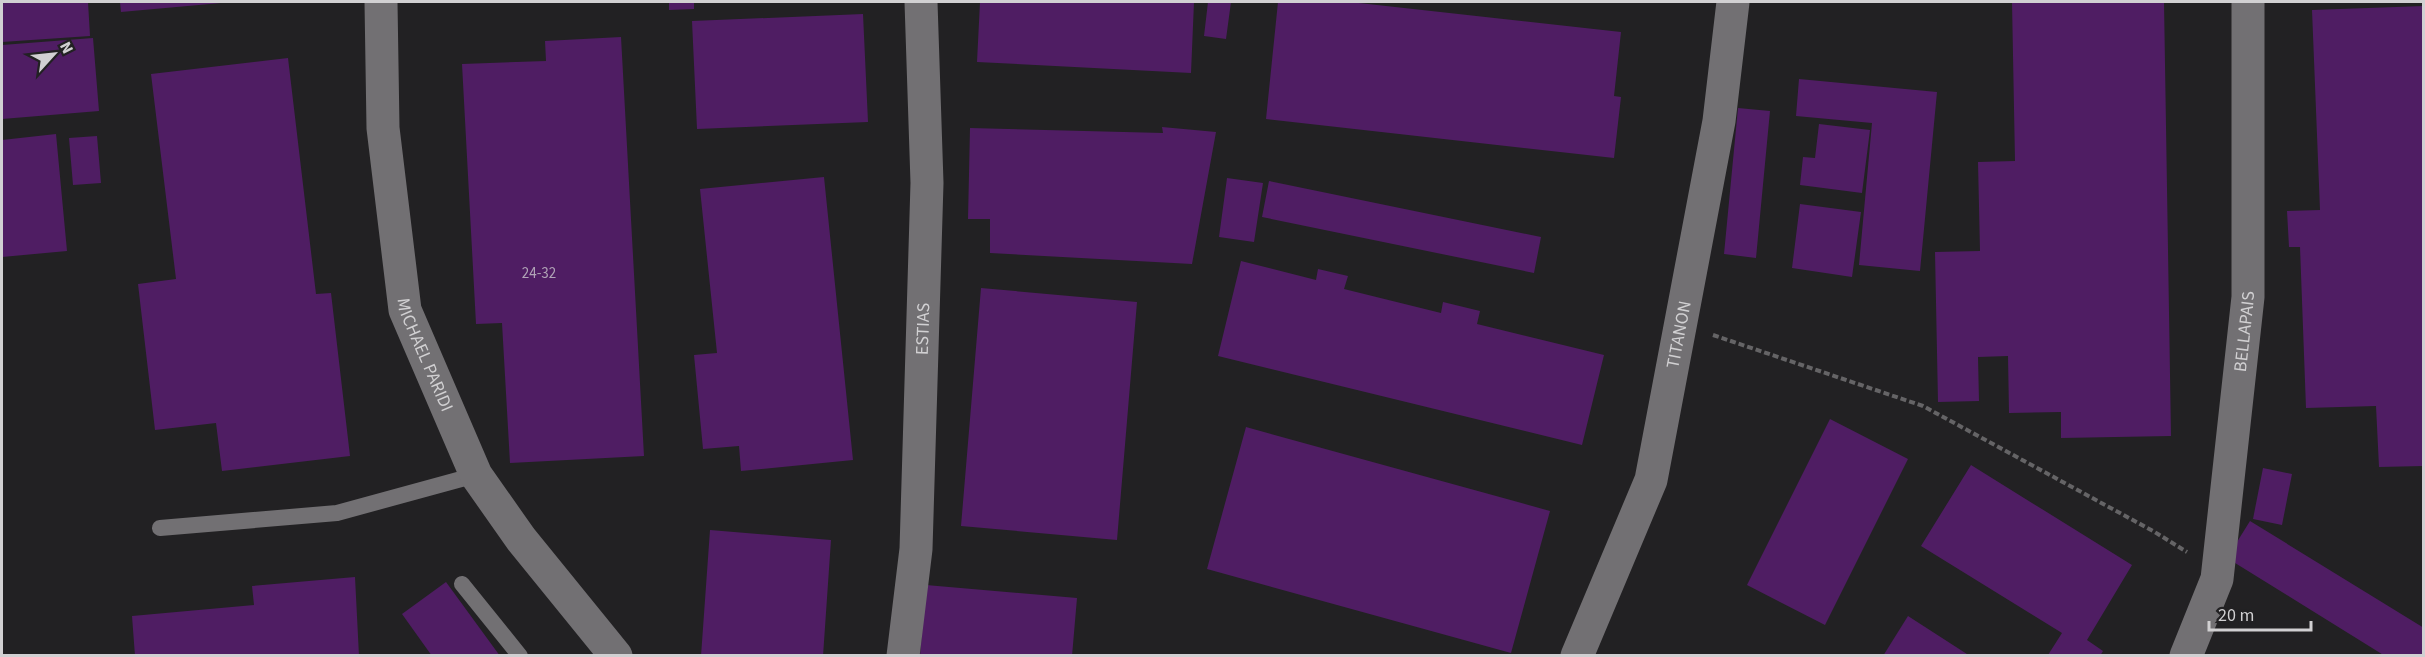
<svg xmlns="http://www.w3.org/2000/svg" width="2425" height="657" font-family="'Source Sans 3',sans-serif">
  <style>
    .building { fill: #4f1d63 }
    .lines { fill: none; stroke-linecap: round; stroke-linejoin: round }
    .path { stroke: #656466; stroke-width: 4; stroke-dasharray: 6 3; stroke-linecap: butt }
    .lane { stroke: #727073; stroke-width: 16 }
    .street { stroke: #727073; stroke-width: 33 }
    .labels { text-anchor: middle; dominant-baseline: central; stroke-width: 4.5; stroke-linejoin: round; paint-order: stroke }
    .number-label { font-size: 15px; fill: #b0a3b6 }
    .street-label { font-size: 18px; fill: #d1d0d2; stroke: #222123 }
  </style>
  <rect width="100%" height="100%" fill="#222123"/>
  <path class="building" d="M2 2H88L90 36 2 42Z
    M120 2H221V3L121 12Z
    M669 2H694V9L669 10Z
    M980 2H1194L1191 73 977 62Z
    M1208 2H1231L1226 39 1204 36Z
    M1278 2H1350L1621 32 1614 96 1621 97 1614 158 1266 119Z
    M2012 2H2164L2171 436 2061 438V412L2009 413 2008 356 1978 357 1979 401 1938 402 1935 252 1980 251 1978 162 2015 161Z
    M2424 6V466L2379 467 2376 406 2306 408 2300 247H2289L2287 211 2320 210 2312 10Z
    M863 14 868 122 697 129 692 21Z
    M621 37 644 456 510 463 502 323 476 324 462 64 546 61 545 41Z
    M93 38 99 111 2 119V45Z
    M288 58 316 294 331 293 350 456 222 471 216 423 155 430 138 284 176 279 151 74Z
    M1799 79 1937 92 1920 271 1859 265 1872 123 1796 116Z
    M1738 108 1770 111 1756 258 1724 254Z
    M1819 124 1870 130 1862 193 1800 185 1803 157 1815 158Z
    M1162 127 1216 132 1192 264 990 253V219H968L970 128 1163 133Z
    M56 134 67 251 2 257V140Z
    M97 136 101 183 73 185 69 138Z
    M824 177 853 460 741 471 739 446 703 449 694 355 717 353 700 189Z
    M1227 178 1263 183 1254 242 1219 237Z
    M1269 181 1541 237 1534 273 1262 217Z
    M1800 204 1861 212 1852 277 1792 268Z
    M1241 261 1316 280 1318 269 1348 276 1344 289 1441 313 1443 302 1480 311 1477 324 1604 355 1582 445 1218 356Z
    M981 288 1137 302 1117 540 961 526Z
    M1830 419 1908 459 1825 625 1747 585Z
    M1246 427 1550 511 1511 653 1207 569Z
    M1971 465 2132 565 2087 640 2103 651 2100 656H2050L2048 655 2062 633 1921 546Z
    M2263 468 2292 474 2282 525 2253 519Z
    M2250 521 2424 628V656H2385L2227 558Z
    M710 530 831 540 823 656H701Z
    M355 577 359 656H135L132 616 254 605 252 586Z
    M446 582 500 656H432L402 614Z
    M926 585 1077 598 1072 656H920Z
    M1908 616 1970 656H1883Z"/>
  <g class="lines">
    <path class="path" d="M1713 335 1923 406 2153 531 2187 552"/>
    <path class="lane" d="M160 528 337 513 476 475
      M462 584 520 656"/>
    <g class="street">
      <path id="s1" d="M381 2 383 128 405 310 476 475 521 539 616 656"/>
      <path id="s2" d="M903 656 916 549 927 183 921 2"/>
      <path id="s3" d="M1577 656 1651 480 1719 121 1733 2"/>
      <path id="s4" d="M2186 656 2217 579 2248 297V2"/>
    </g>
  </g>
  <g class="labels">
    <g class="number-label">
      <text x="539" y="273">24-32</text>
    </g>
    <g class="street-label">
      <text stroke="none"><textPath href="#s2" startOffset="328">ESTIAS</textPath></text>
      <text stroke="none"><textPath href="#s4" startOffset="332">BELLAPAIS</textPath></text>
      <text stroke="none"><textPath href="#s3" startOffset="339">TITANON</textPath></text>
      <text stroke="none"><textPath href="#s1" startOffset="358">MICHAEL PARIDI</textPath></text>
    </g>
  </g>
  <rect width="2425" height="657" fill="none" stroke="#d1d0d2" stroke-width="6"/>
  <g transform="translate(54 54) rotate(63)" stroke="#222123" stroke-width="4.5" paint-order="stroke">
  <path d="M0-4.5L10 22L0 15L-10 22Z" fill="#d1d0d2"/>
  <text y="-9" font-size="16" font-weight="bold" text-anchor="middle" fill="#d1d0d2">N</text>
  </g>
  <path d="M2209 621v9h102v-9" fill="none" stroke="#d1d0d2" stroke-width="3"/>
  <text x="2218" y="621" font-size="18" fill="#d1d0d2" stroke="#222123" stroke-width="4.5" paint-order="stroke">20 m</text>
</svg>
